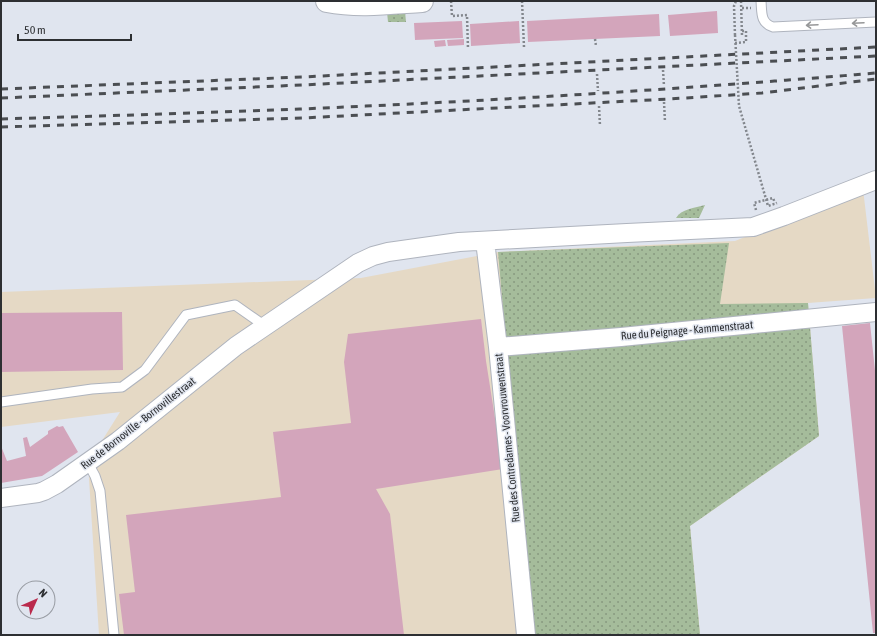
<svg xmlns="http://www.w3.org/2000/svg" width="877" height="636" font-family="'Asap Condensed',sans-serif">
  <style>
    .industrial { fill: #e5d9c5 }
    .grass { fill: url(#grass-dots) }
    .building { fill: #d3a5bb }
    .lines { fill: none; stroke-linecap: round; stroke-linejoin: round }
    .lane-casing { stroke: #afb4be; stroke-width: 11 }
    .street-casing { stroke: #afb4be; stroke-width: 20 }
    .secondary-casing { stroke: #afb4be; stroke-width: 24 }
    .path { stroke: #83878d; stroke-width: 2.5; stroke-dasharray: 2 2; stroke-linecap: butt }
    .lane { stroke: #fff; stroke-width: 9 }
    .street { stroke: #fff; stroke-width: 18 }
    .secondary { stroke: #fff; stroke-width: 22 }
    .rail { stroke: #4b4e52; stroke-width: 3; stroke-dasharray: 7 7; stroke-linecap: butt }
    .path-bridge { stroke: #83878d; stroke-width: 2.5; stroke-dasharray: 2 2; stroke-linecap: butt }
    .oneway { stroke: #969798 }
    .labels { text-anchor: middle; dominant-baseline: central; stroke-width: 3; stroke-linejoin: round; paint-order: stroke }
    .street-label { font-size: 11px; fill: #2d2f32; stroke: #e0e5ef }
  </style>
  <defs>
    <pattern id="grass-dots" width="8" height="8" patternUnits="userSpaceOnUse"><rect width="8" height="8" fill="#a5bc9b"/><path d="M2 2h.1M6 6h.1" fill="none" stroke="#87997f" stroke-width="1.8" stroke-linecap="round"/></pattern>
  </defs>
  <rect width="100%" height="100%" fill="#e0e5ef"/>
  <path class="industrial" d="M863 189 876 298 808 303 819 436 690 526 700 635H99L88 463 120 412 1 427V292L361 278 498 252 735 241Z"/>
  <path class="grass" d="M405 11 406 22H388L387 12Z
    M705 205 699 218H676C681 209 695 208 705 205Z
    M729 243 720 304 808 303 819 436 690 526 700 635H532L498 252Z"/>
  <path class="building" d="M717 11 718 33 670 36 668 15Z
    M659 14 660 36 528 42 527 21Z
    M462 21 463 38 415 40 414 23Z
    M519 21 520 43 471 46 470 24Z
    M464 39V45L448 46 447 40Z
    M445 40 446 46 435 47 434 41Z
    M122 312 123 370 1 372V313Z
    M481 319 486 361 503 469 376 489 390 514 404 635H124L119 594 135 592 126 515 281 497 273 432 351 423 344 362 348 334Z
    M870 323 876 380V633H873L842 326Z
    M57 426 59 427 63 426 78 452 42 476 1 483V446L7 461 26 456 23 438 27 437 30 447 48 434V431Z"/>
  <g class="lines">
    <defs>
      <path id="lane" d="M761 1C762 12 760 23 773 27L876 22
        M1 402 92 389 122 387 145 370 186 315 235 305 265 326
        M88 463 95 476 100 491 114 635"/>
      <path id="street" d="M485 241 498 347 526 635
        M498 347 621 337 876 312
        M1 498 38 493 44 491 57 484 118 441 236 346 358 263 373 256 388 252 459 242 627 233 753 227 784 216 876 180"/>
      <path id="secondary" d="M327 1C358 7 390 3 422 1"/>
    </defs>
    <use href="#lane" class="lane-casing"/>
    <use href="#street" class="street-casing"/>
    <use href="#secondary" class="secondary-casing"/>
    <path class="path" d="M451 1 452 16 467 15 468 49
      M522 1 524 47
      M741 1 742 36
      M742 8H751
      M735 35 734 6 736 1
      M595 39 596 46
      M735 43 746 42V31H742
      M663 70 664 86
      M597 74 598 91
      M664 102 665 122
      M599 106 600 126
      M756 210 754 203 773 198 775 203"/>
    <use href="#lane" class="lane"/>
    <use href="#street" class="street"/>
    <use href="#secondary" class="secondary"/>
    <path class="rail" d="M1 89 302 77 876 47
      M1 98 302 85 876 56
      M1 119C101 116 201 113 300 109 492 101 684 89 876 73
      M1 127 303 118 669 99 762 93 876 79"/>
    <path class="path-bridge" d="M735 35 739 106 768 206 777 203"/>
  </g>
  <defs><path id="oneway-shaft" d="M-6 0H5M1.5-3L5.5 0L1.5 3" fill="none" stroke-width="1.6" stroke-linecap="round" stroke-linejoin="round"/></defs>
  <g class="oneway">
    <use href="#oneway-shaft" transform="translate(858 23) rotate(177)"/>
    <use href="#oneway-shaft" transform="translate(812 25) rotate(177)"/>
  </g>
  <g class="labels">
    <g class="street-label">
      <text transform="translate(687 330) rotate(-5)">Rue du Peignage - Kammenstraat</text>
      <text transform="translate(138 423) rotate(-38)">Rue de Bornoville - Bornovillestraat</text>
      <text transform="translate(507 438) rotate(-96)">Rue des Contredames - Voorvrouwenstraat</text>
    </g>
  </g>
  <rect width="877" height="636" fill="none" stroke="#2d2f32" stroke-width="4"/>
  <g transform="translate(36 600) rotate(45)"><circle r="19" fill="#e0e5ef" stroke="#989ca3"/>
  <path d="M0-3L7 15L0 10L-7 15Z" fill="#ba2a4c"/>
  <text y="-6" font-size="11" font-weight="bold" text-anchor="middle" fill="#2d2f32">N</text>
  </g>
  <path d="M18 34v6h113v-6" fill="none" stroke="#2d2f32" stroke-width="2"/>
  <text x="24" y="34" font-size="12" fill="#2d2f32" stroke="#e0e5ef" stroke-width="3" paint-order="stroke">50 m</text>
</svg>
